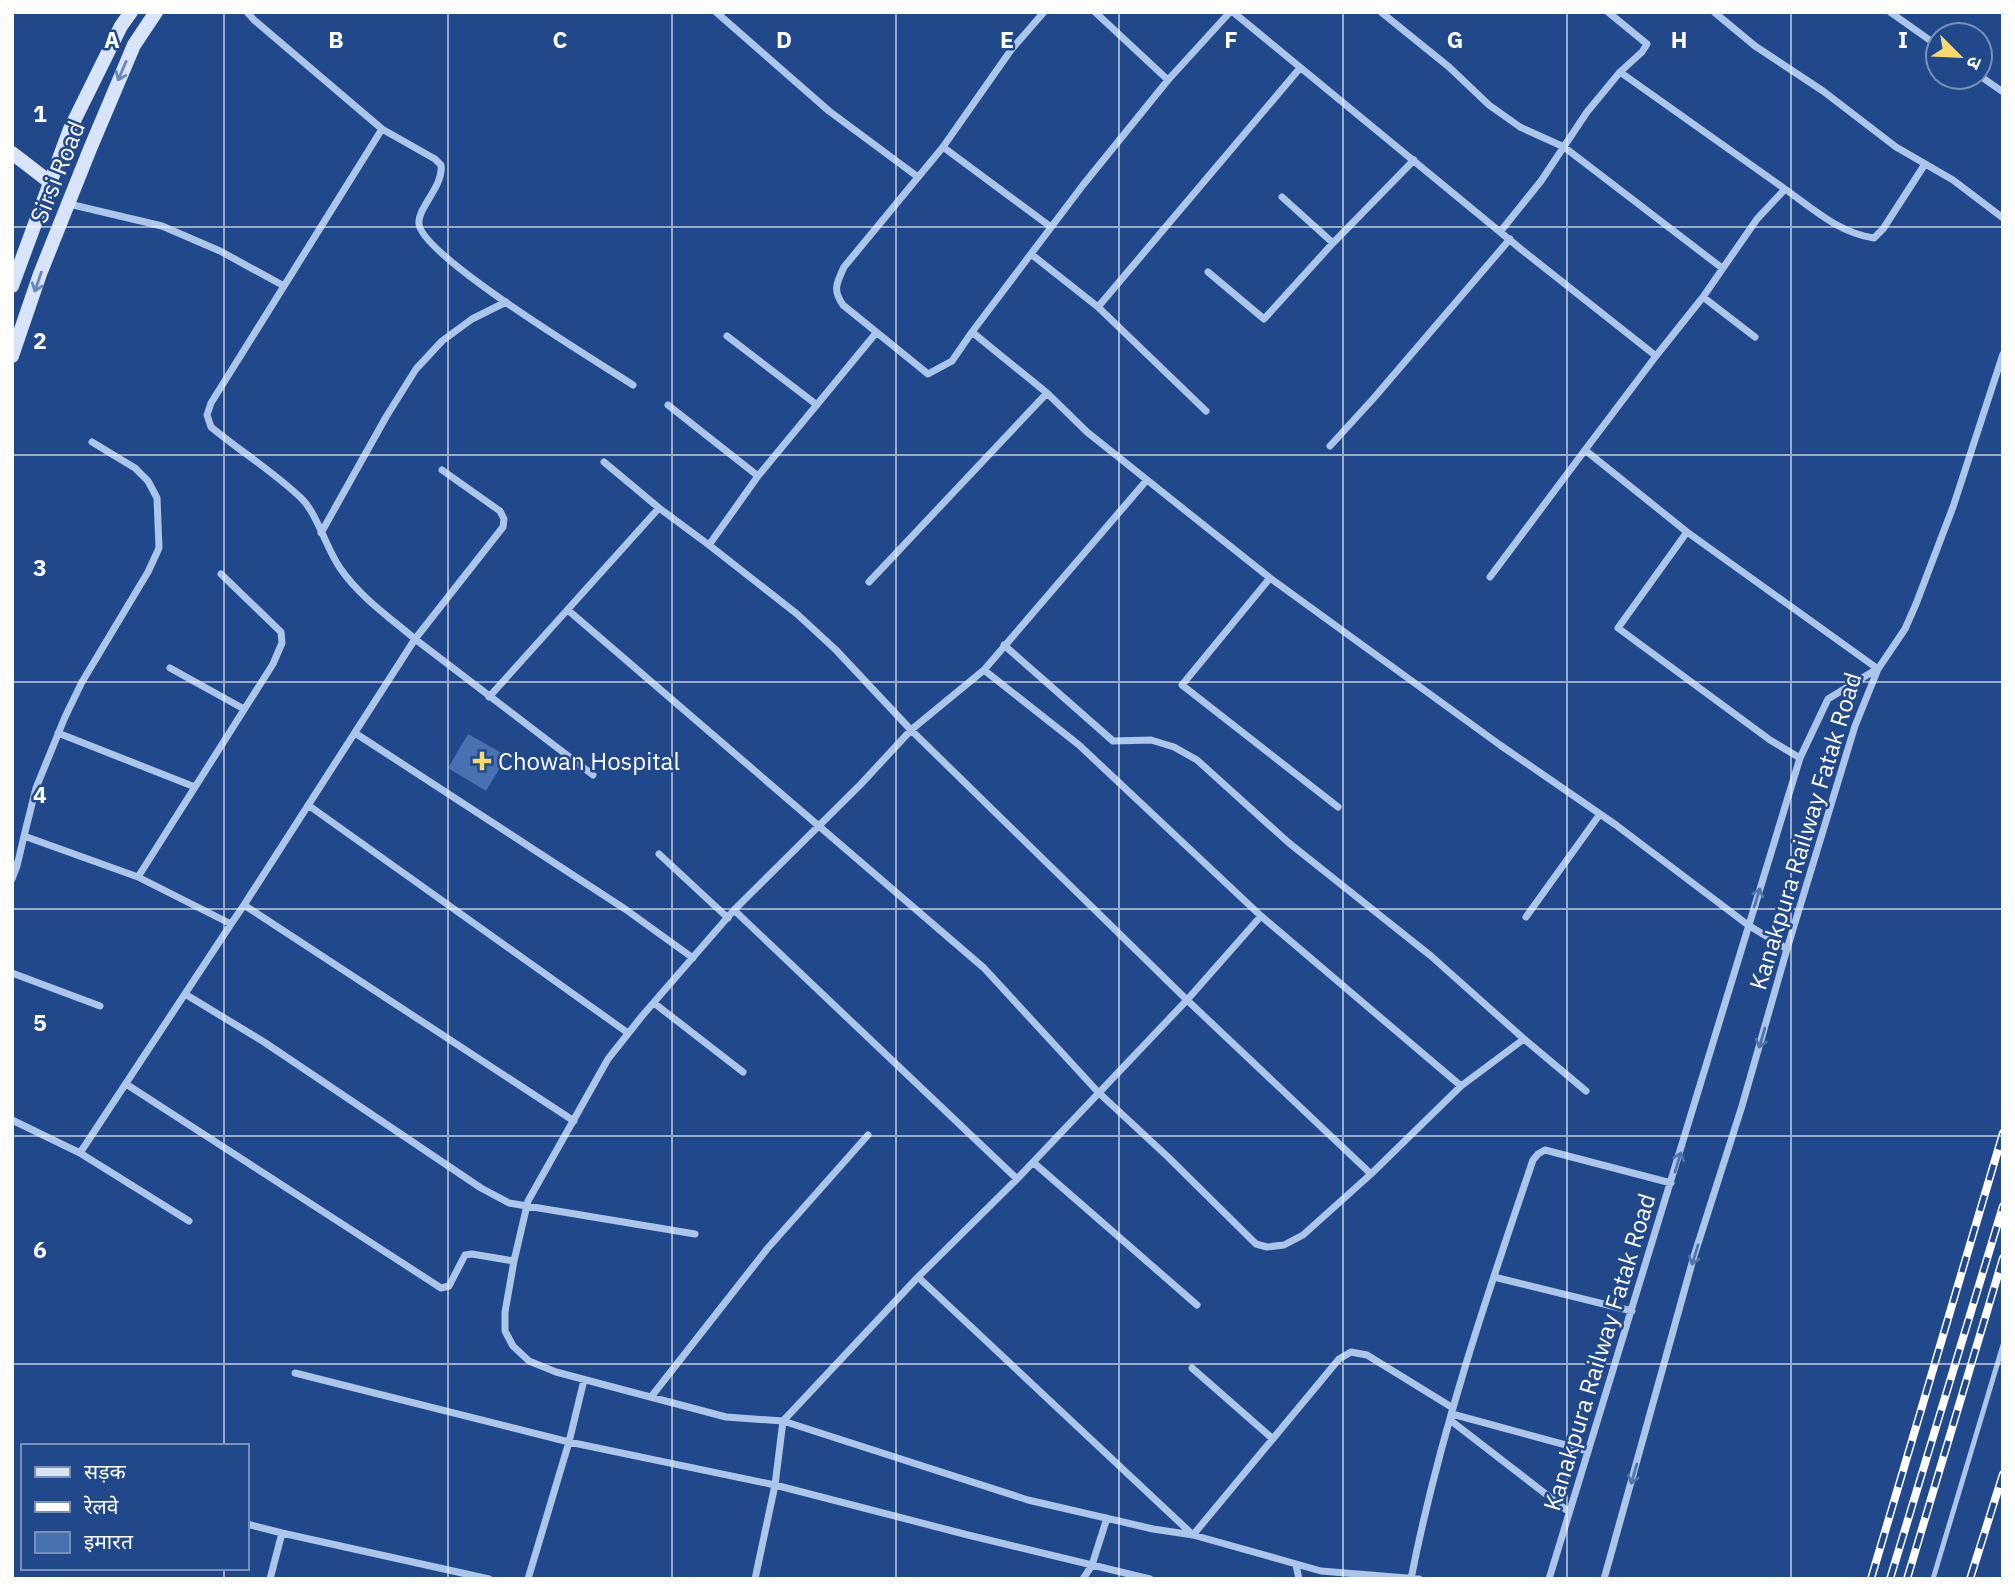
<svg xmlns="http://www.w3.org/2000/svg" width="2015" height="1591" font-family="'IBM Plex Sans','Noto Sans Devanagari',sans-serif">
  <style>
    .building { fill: #4871b2 }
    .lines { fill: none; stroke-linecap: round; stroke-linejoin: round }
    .lane { stroke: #acc5eb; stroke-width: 5 }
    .street { stroke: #acc5eb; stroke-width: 7 }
    .secondary { stroke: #d7e4f9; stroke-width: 14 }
    .rail-casing { stroke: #fff; stroke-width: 8 }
    .rail { stroke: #20488a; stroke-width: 5; stroke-dasharray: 16; stroke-linecap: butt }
    .oneway { stroke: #6986b6 }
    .oneway2 { stroke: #5174ac }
    .grid { fill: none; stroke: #fff; stroke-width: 2; stroke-opacity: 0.55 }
    .poi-dot { fill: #f9d86c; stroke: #20488a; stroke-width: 2.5 }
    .labels { text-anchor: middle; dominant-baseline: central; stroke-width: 5; stroke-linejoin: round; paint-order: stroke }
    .street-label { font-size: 24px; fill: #fff; stroke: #20488a }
    .poi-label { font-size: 24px; fill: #fff; stroke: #20488a; text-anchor: start }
    .grid-label { font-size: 23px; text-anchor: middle; font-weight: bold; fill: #fff; stroke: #20488a; stroke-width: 5; stroke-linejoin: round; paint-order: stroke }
  </style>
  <rect width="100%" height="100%" fill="#20488a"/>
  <path class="building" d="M468 734 507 756 486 791 448 768Z"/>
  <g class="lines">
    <path class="lane" d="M1933 1579 2003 1345"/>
    <path class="street" d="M247 12 254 20 382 129 435 159 441 165C444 186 417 208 419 224 422 256 599 363 633 385
      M716 12 829 111 918 177
      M1095 12 1168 80 1230 12
      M1233 12 1522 250 1656 356 1585 450 1687 532 1878 669
      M1381 12 1449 67 1489 105 1520 127 1564 147 1722 268
      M1608 12 1647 44 1642 52 1620 72 1785 189 1757 219 1703 297 1656 356
      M1714 12 1755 46 1823 91 1896 147 1953 180 2003 218
      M1890 12 1938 46
      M1980 76 2003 92
      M1168 80 1083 185 972 332 1047 393 1087 432 1270 578 1500 745 1616 825 1748 925 1787 949
      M382 129 211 403 207 415 211 427C240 451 274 472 301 498 317 513 326 548 340 568 360 597 389 617 415 639L503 527 504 519 500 511 442 470
      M943 147 1051 227
      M1785 189C1813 209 1839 233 1874 238L1883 229 1925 164
      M1282 197 1333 243
      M69 204 162 226 220 251 284 286
      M1500 232 1541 181 1587 112 1620 72
      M1031 254 1098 307 1206 411
      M1208 272 1264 319 1333 243 1414 160
      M1703 297 1755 337
      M1098 307 1300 68
      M972 332 952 361 928 374 843 305C832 289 837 283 844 267L943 147 1011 50 1044 12
      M876 333 758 476 709 545 797 614 836 650 911 730 1187 1000 1371 1174
      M727 336 817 405
      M668 405 758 476
      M1330 446 1373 399 1510 239
      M604 462 659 508
      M1146 481 984 670 911 730 861 784 734 910 642 1016 608 1059 528 1201 514 1261 505 1312V1331L513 1346 529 1361 556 1372 726 1417 783 1421 1028 1500 1153 1529 1193 1535 1321 1571 1419 1579
      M1687 532 1618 628 1770 740 1800 758
      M321 533 386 417 416 369 442 341 472 319 506 302
      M1490 577 1585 450
      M1270 578 1182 685 1338 807
      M869 582 1047 393
      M569 611 984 968 1098 1092 1168 1157 1256 1244 1267 1247 1284 1245 1303 1235 1371 1174 1461 1086 1524 1039
      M1004 645 1113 741 1151 740 1174 747 1197 760 1289 843 1431 956 1524 1039 1586 1091
      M170 668 244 709
      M984 670 1079 745 1261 916 1461 1086
      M489 697 659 508 709 545
      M58 733 195 787
      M355 733 625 909 693 958
      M308 805 628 1033
      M24 836 36 788 65 717 82 682 148 572 159 548 157 498 148 481 135 468 92 442
      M659 854 728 918
      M12 864 17 866 12 879
      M17 866 24 836 138 877 231 924 244 905 574 1121
      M138 877 273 664 282 643 281 632 221 574
      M244 905 415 639 593 775
      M734 910 1017 1179 1187 1000 1261 916
      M1526 917 1600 814
      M12 973 100 1006
      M185 994 264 1042 481 1188 509 1203 695 1234
      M654 1003 743 1072
      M126 1084 441 1288 449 1286 465 1255 472 1254 514 1261
      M12 1120 80 1153 189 1221
      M80 1153 231 924
      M1034 1163 1197 1305
      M918 1277 1193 1535 1339 1359 1351 1352 1367 1355 1453 1408
      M1494 1277 1632 1311
      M1192 1368 1273 1439
      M295 1373 569 1442 775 1485 968 1535 1150 1579
      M651 1397 767 1249 868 1135
      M1452 1414 1588 1451
      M1450 1420 1569 1512
      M247 1524 282 1533
      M1296 1565 1299 1579
      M270 1579 282 1533 489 1579
      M528 1579 569 1442 584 1380
      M755 1579 775 1485 783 1421 918 1277 1017 1179
      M1083 1579 1092 1565 1107 1518
      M1411 1579C1439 1436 1486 1298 1533 1160L1538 1154 1545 1150 1671 1183
      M1549 1579 1800 758 1828 699 1877 669
      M1604 1579 1694 1256 1742 1106 1787 949 1855 726 1878 669 1905 629 1916 604 1953 507 2003 354"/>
    <path class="secondary" d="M12 153 51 183
      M12 286 70 129 121 26 131 12
      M12 356 40 274 90 149 134 45 156 12"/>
    <defs>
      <path id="rail" d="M1871 1579 2003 1133
        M1890 1579 2003 1206
        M1907 1579 2003 1258
        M1970 1579 2003 1474"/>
    </defs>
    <use href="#rail" class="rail-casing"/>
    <use href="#rail" class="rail"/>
  </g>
  <defs><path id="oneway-shaft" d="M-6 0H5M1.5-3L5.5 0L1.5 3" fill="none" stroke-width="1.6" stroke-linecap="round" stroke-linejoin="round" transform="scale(1.75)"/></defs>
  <g class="oneway">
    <use href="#oneway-shaft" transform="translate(122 71) rotate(113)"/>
    <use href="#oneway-shaft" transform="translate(38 282) rotate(109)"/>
  </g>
  <g class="oneway2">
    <use href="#oneway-shaft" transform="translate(1757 898) rotate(-73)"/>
    <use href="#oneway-shaft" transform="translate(1762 1038) rotate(106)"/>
    <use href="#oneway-shaft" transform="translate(1678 1162) rotate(-73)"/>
    <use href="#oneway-shaft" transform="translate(1695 1255) rotate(107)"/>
    <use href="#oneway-shaft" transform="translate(1634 1474) rotate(106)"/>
  </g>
  <path class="grid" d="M224 12V1446M448 12V1579M672 12V1579M896 12V1579M1119 12V1579M1343 12V1579M1567 12V1579M1791 12V1579M12 227H2003M12 455H2003M12 682H2003M12 909H2003M12 1136H2003M12 1364H2003M224 1568V1579"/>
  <path class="poi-dot" d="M478.5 750.5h7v7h7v7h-7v7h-7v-7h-7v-7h7z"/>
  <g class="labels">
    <g class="street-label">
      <text transform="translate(57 172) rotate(-68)">Sirsi Road</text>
      <text transform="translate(1805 831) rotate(-73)">Kanakpura Railway Fatak Road</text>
      <text transform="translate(1599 1352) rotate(-73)">Kanakpura Railway Fatak Road</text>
    </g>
    <g class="poi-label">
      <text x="498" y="761">Chowan Hospital</text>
    </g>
  </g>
  <g class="grid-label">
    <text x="112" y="48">A</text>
    <text x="336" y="48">B</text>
    <text x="560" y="48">C</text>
    <text x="784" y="48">D</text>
    <text x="1007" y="48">E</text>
    <text x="1231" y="48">F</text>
    <text x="1455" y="48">G</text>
    <text x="1679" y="48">H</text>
    <text x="1903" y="48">I</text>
    <text x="40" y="122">1</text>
    <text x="40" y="349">2</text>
    <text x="40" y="576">3</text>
    <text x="40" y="803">4</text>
    <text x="40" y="1031">5</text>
    <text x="40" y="1258">6</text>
  </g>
  <rect width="2015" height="1591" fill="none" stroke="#ffffff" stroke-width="28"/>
  <rect x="21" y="1444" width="228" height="126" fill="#20488a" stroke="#7991b9" stroke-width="2"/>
  <rect x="35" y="1467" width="35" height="10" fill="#d7e4f9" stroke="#7991b9" stroke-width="2"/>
  <text x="84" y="1479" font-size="21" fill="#ffffff">सड़क</text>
  <rect x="35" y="1502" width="35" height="10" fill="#ffffff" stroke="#7991b9" stroke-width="2"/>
  <text x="84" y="1514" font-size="21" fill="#ffffff">रेलवे</text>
  <rect x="35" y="1532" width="35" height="21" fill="#4871b2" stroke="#7991b9" stroke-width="2"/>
  <text x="84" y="1549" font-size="21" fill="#ffffff">इमारत</text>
  <g transform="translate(1959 56) rotate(114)"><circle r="33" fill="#20488a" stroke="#7991b9" stroke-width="2"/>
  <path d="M0-5L12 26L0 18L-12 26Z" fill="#f9d86c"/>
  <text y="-10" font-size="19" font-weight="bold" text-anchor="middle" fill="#ffffff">उ</text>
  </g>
</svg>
